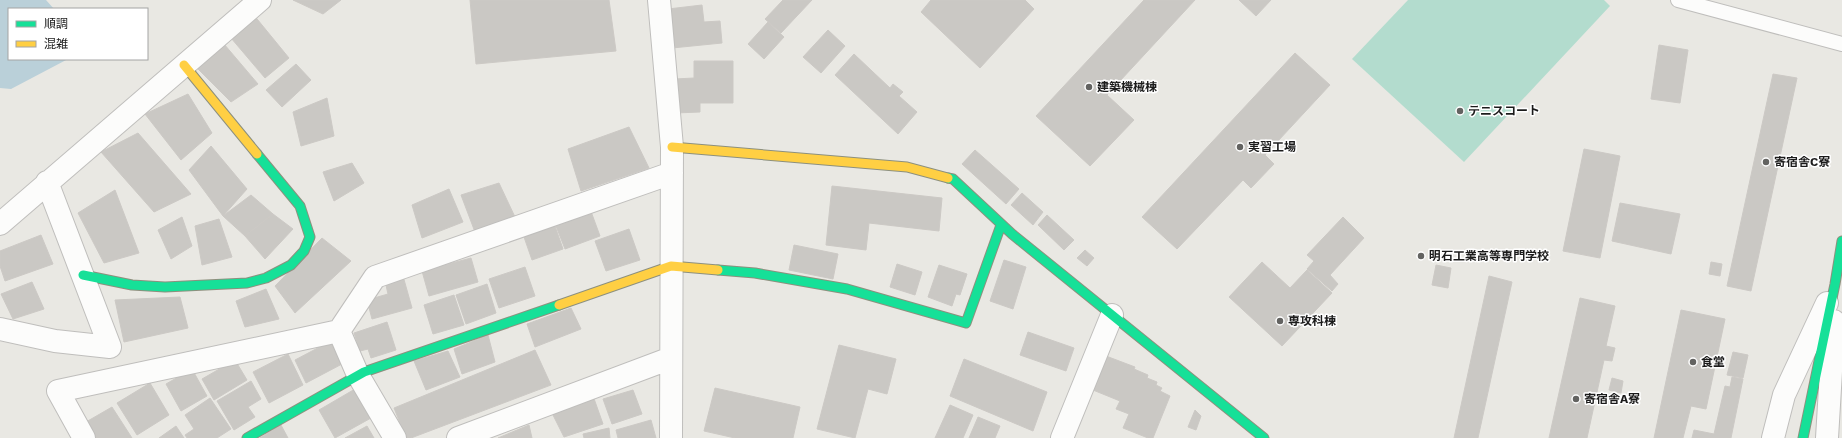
<svg xmlns="http://www.w3.org/2000/svg" width="1842" height="438" font-family="'Work Sans','Noto Sans JP',sans-serif">
  <style>
    .pitch { fill: #b3dcce }
    .water { fill: #bad0d9 }
    .building { fill: #cac8c4; stroke: #ccc9c5 }
    .lines { fill: none; stroke-linecap: round; stroke-linejoin: round }
    .lane-casing { stroke: #bfbebc; stroke-width: 16 }
    .street-casing { stroke: #bfbebc; stroke-width: 24 }
    .fast-casing { stroke: #8d907e; stroke-width: 11 }
    .slow-casing { stroke: #8d907e; stroke-width: 11 }
    .lane { stroke: #fcfcfb; stroke-width: 14 }
    .street { stroke: #fcfcfb; stroke-width: 22 }
    .fast { stroke: #16e098; stroke-width: 9 }
    .slow { stroke: #ffcf43; stroke-width: 9 }
    .poi-dot { fill: #636361; stroke: #fff; stroke-width: 1.5 }
    .labels { text-anchor: middle; dominant-baseline: central; stroke-width: 3; stroke-linejoin: round; paint-order: stroke }
    .poi-label { font-size: 12px; font-weight: bold; fill: #1b1b1b; stroke: #fff; text-anchor: start }
  </style>
  <rect width="100%" height="100%" fill="#e9e8e3"/>
  <path class="pitch" d="M1408 0H1604L1610 6 1464 162 1352 59Z"/>
  <path class="water" d="M0 0H46L54 9H9V59H68L11 89 0 88Z"/>
  <path class="building" d="M293 0H341L323 14Z
    M470 0H609L616 51 476 64Z
    M783 0H812L781 33 765 19Z
    M931 0H1025L1034 9 980 68 921 12Z
    M1144 0H1195L1107 95 1134 120 1090 166 1036 116Z
    M1239 0H1271L1256 16Z
    M702 5 704 22 720 21 722 43 672 48 668 9Z
    M253 14 289 58 265 78 231 38Z
    M768 22 784 37 764 59 748 44Z
    M828 30 845 46 821 73 803 57Z
    M224 44 258 84 231 102 195 66Z
    M1659 45 1688 50 1680 103 1651 99Z
    M1295 53 1330 85 1265 155 1274 164 1251 188 1243 180 1177 249 1142 217Z
    M854 54 890 88 893 84 903 92 899 96 917 112 898 134 835 75Z
    M694 61H733V103H700V112L675 113V79L694 78Z
    M296 64 311 80 282 107 266 90Z
    M1773 74 1797 78 1751 291 1727 286Z
    M188 94 212 133 181 160 145 114Z
    M327 98 334 136 301 146 293 112Z
    M629 127 649 168 581 191 568 149Z
    M138 133 191 194 154 212 101 152Z
    M211 146 247 189 223 216 189 170Z
    M1584 149 1620 156 1600 258 1563 251Z
    M975 150 1019 189 1006 204 962 164Z
    M352 163 364 183 334 201 323 172Z
    M499 183 515 217 475 232 461 195Z
    M832 186 942 198 939 231 869 223 866 250 826 245Z
    M449 189 463 222 422 238 412 205Z
    M115 190 139 253 104 263 78 213Z
    M1022 193 1043 212 1033 225 1011 205Z
    M251 195 273 214 245 236 223 216Z
    M1620 203 1680 214 1671 254 1612 241Z
    M589 206 600 236 565 249 556 226 565 223 563 215Z
    M273 214 293 229 265 259 245 236Z
    M1047 215 1074 240 1064 250 1038 225Z
    M182 217 192 246 171 259 158 230Z
    M1343 217 1364 238 1330 275 1338 284 1332 291 1307 269 1314 261 1307 255Z
    M219 219 232 257 202 265 195 226Z
    M555 226 563 249 532 260 524 237Z
    M629 229 640 260 606 271 595 241Z
    M41 235 53 264 5 281 0 266V251Z
    M322 238 351 261 295 313 275 286Z
    M794 245 838 254 833 279 789 270Z
    M1085 250 1094 258 1087 266 1077 258Z
    M471 258 478 282 429 296 422 271Z
    M1004 260 1026 267 1013 309 990 301Z
    M1262 262 1290 288 1307 270 1332 293 1282 346 1229 297Z
    M1711 262 1722 264 1720 276 1709 274Z
    M897 264 922 272 915 295 890 287Z
    M939 265 967 274 960 295 956 294 952 306 928 297Z
    M1436 265 1451 268 1448 288 1432 285Z
    M525 267 535 296 499 308 489 279Z
    M403 276 412 308 372 319 367 300 388 294 385 281Z
    M1489 276 1512 282 1478 438H1454Z
    M32 282 44 309 13 319 1 294Z
    M487 284 496 313 466 324 456 295Z
    M266 289 279 319 245 327 236 301Z
    M454 295 464 325 433 334 424 305Z
    M180 297 188 328 124 342 115 300Z
    M1580 298 1615 306 1606 346 1615 348 1612 361 1604 360 1587 438H1549Z
    M571 308 581 329 535 347 527 324Z
    M1681 310 1725 319 1706 409 1691 406 1683 438H1654Z
    M387 322 396 350 371 358 368 349 360 351 354 333Z
    M1028 332 1074 348 1066 371 1020 355Z
    M488 335 495 362 462 374 454 349Z
    M331 341 342 364 306 383 295 360Z
    M839 345 896 359 887 394 868 389 855 438 817 429Z
    M535 350 551 385 411 438H406L394 408Z
    M448 351 460 377 426 390 414 361Z
    M1733 352 1748 355 1743 378 1727 375Z
    M288 354 303 385 269 403 253 372Z
    M1106 356 1135 367 1134 369 1148 375 1147 378 1157 382 1156 385 1162 388 1160 391 1170 396 1153 438H1148L1123 428 1129 414 1116 409 1120 401 1093 390Z
    M964 359 1047 392 1033 431 950 396Z
    M235 360 247 380 214 400 202 379Z
    M192 369 207 396 181 411 166 384Z
    M1732 377 1743 379 1731 438H1692L1694 430 1714 434 1725 386 1730 387Z
    M1612 378 1623 381 1621 393 1609 390Z
    M251 381 261 399 248 407 255 417 234 430 217 401Z
    M150 383 169 415 137 435 117 403Z
    M715 388 800 407 793 438H735L704 431Z
    M355 389 371 418 335 438 319 410Z
    M633 390 642 414 612 424 603 399Z
    M592 393 603 424 564 437 550 409Z
    M210 398 231 429 217 438H187L185 435 194 429 185 415Z
    M950 405 973 415 963 438H935Z
    M112 407 132 438H96L86 422Z
    M1195 410 1201 416 1196 430 1188 427Z
    M978 417 1000 426 995 438H969Z
    M651 420 656 438H618L616 430Z
    M281 425 288 438H260Z
    M529 425 532 438H498Z
    M176 426 184 438H159Z
    M367 426 374 438H345Z
    M609 428 610 438H584L583 434Z"/>
  <g class="lines">
    <defs>
      <path id="lane" d="M1678 0 1842 44"/>
      <path id="street" d="M659 0 672 147 671 438
        M0 224 260 0
        M0 329 55 341 110 347 47 182
        M339 331 358 375 395 438
        M84 438 58 391 339 331 375 277 672 173
        M458 438 671 358
        M1062 438 1112 315
        M1773 438 1784 395 1827 303
        M1827 438 1834 321"/>
      <path id="fast" d="M948 178 953 179 1012 234 1264 438
        M718 270 755 273 847 289 966 323 1001 225
        M83 275 132 285 165 287 247 283 266 278 291 265 304 251 310 237 300 206 257 154
        M247 438 364 372 559 305
        M1803 438 1835 284 1842 241"/>
      <path id="slow" d="M184 65 257 154
        M672 147 907 167 948 178
        M559 305 671 266 718 270"/>
    </defs>
    <use href="#lane" class="lane-casing"/>
    <use href="#street" class="street-casing"/>
    <use href="#fast" class="fast-casing"/>
    <use href="#slow" class="slow-casing"/>
    <use href="#lane" class="lane"/>
    <use href="#street" class="street"/>
    <use href="#fast" class="fast"/>
    <use href="#slow" class="slow"/>
  </g>
  <g class="poi-dot">
    <circle cx="1089" cy="87" r="4"/>
    <circle cx="1460" cy="111" r="4"/>
    <circle cx="1240" cy="147" r="4"/>
    <circle cx="1766" cy="162" r="4"/>
    <circle cx="1421" cy="256" r="4"/>
    <circle cx="1280" cy="321" r="4"/>
    <circle cx="1693" cy="362" r="4"/>
    <circle cx="1576" cy="399" r="4"/>
  </g>
  <g class="labels">
    <g class="poi-label">
      <text x="1097" y="87">建築機械棟</text>
      <text x="1468" y="111">テニスコート</text>
      <text x="1248" y="147">実習工場</text>
      <text x="1774" y="162">寄宿舎C寮</text>
      <text x="1429" y="256">明石工業高等専門学校</text>
      <text x="1288" y="321">専攻科棟</text>
      <text x="1701" y="362">食堂</text>
      <text x="1584" y="399">寄宿舎A寮</text>
    </g>
  </g>
  <rect x="8" y="8" width="140" height="52" fill="#ffffff" stroke="#a4a4a4"/>
  <rect x="16" y="21" width="20" height="6" fill="#16e098" stroke="#a4a4a4"/>
  <text x="44" y="28" font-size="12" fill="#1b1b1b">順調</text>
  <rect x="16" y="41" width="20" height="6" fill="#ffcf43" stroke="#a4a4a4"/>
  <text x="44" y="48" font-size="12" fill="#1b1b1b">混雑</text>
</svg>
